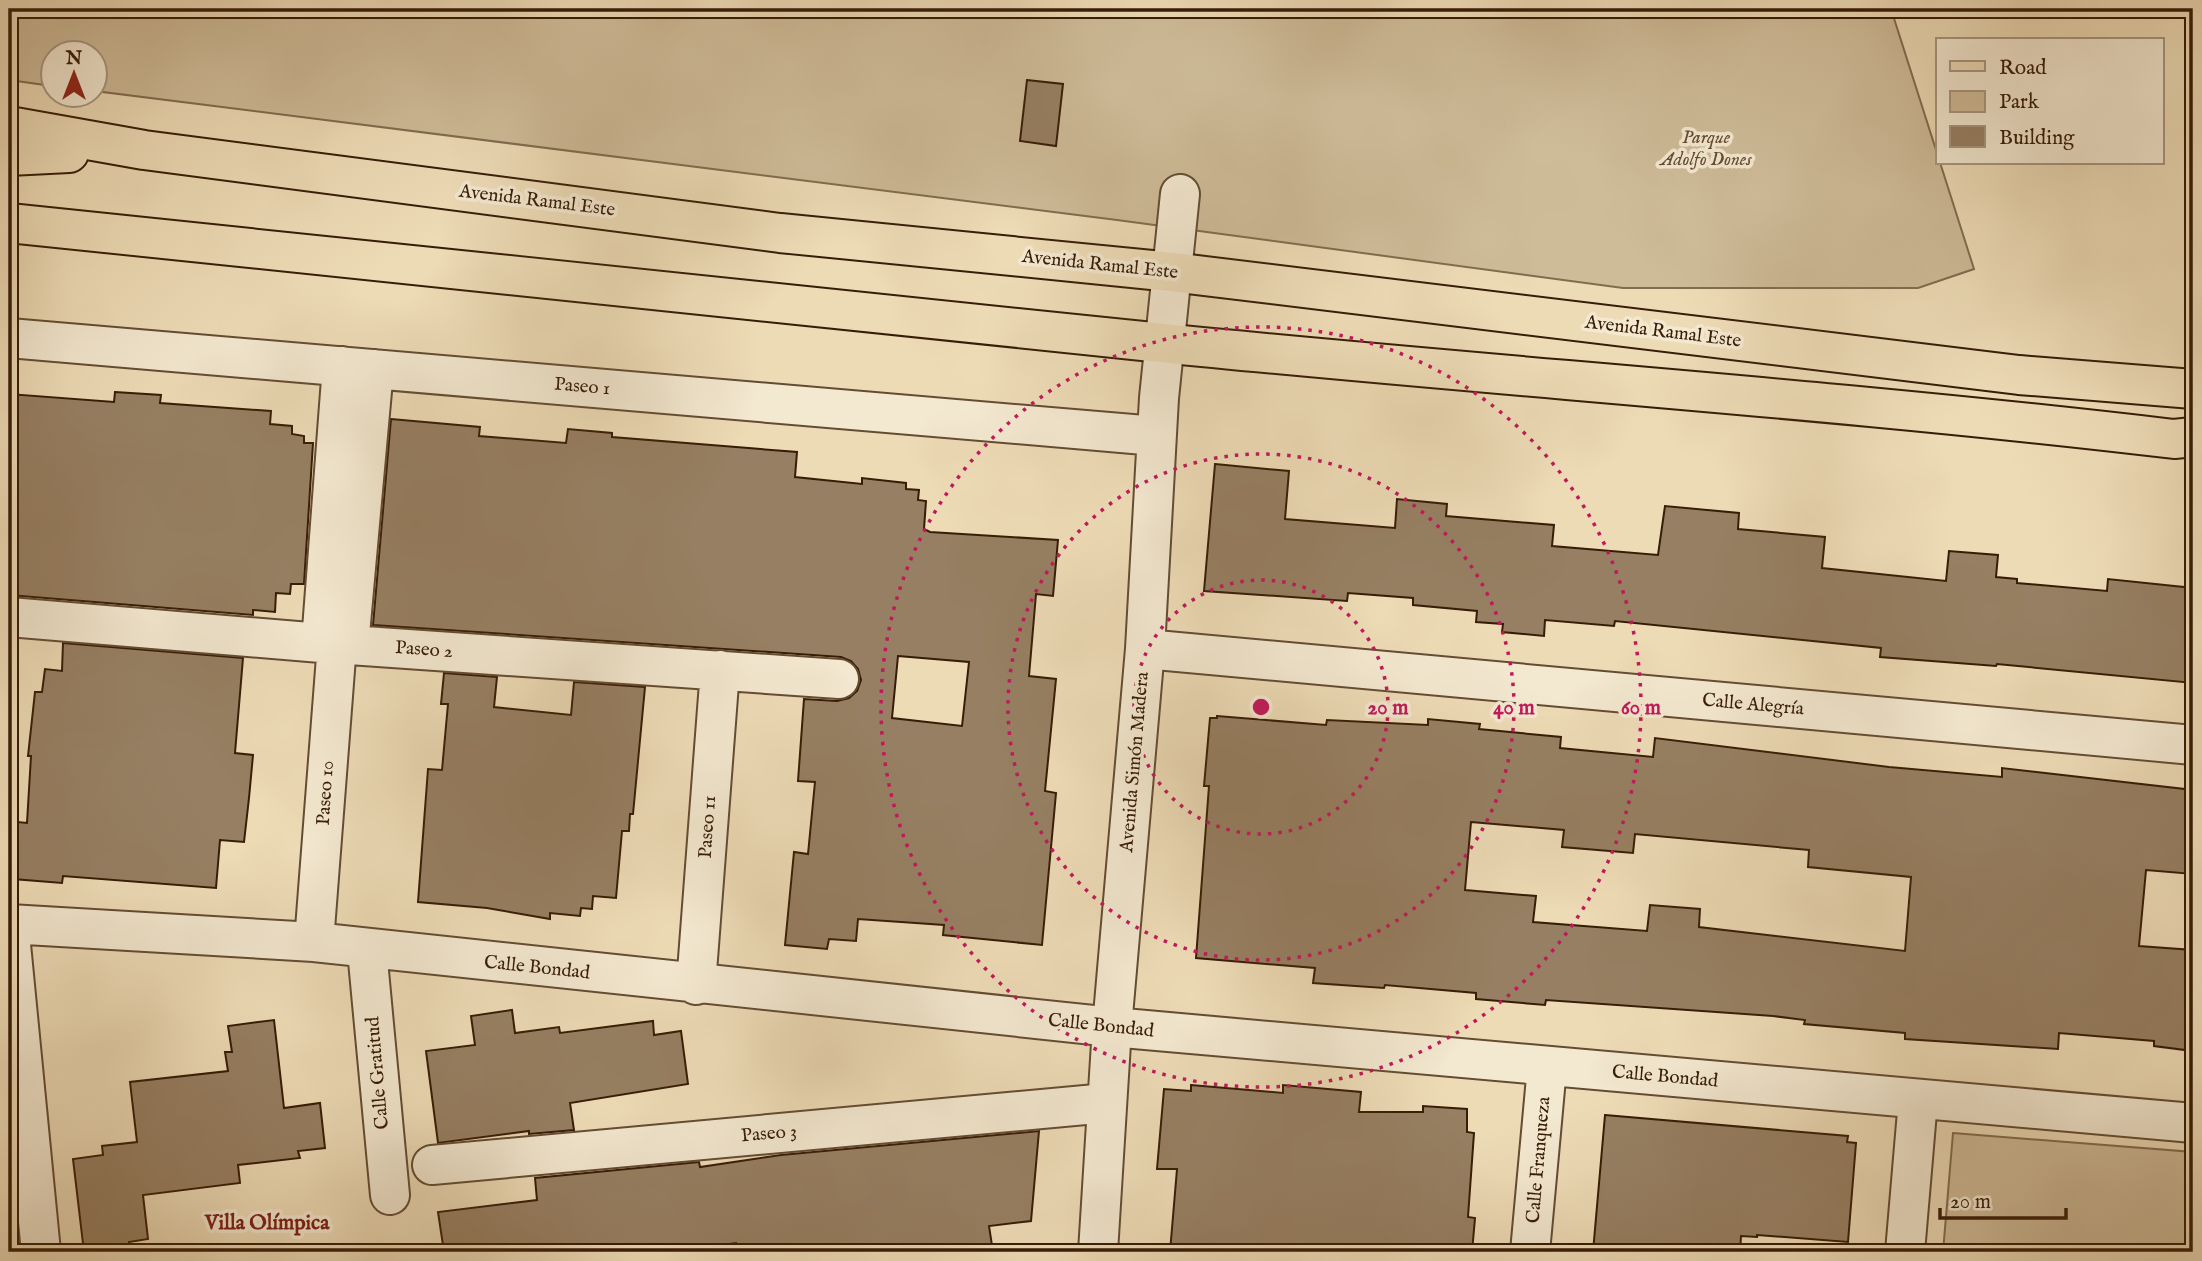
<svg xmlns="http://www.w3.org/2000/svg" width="2202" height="1261" font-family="'IM FELL English',serif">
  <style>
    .green { fill: #cebb98; stroke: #826c4f; stroke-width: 2 }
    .building { fill: #967f62; stroke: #371c06; stroke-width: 2; fill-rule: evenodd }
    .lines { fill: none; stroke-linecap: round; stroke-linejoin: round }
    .minor-casing { stroke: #644c32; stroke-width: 42 }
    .major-casing { stroke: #371c06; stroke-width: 42 }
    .minor { stroke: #f3e8d0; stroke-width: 38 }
    .major { stroke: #eddbb6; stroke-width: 38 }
    .ring { fill: none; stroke: #c2185b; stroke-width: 3.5; stroke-dasharray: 3.5 7 }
    .labels { text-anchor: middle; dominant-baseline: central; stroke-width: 7; stroke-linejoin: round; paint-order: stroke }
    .park-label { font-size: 19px; font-style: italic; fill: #644c32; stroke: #f3e8d0 }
    .street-label { font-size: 19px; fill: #371c06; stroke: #f3e8d0 }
    .neighbourhood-label { font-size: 21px; font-weight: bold; fill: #7a1f14; stroke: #f3e8d0 }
    .centre { fill: #c2185b; stroke: #f3e8d0; stroke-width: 3.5 }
    .ring-label { font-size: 21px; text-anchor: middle; font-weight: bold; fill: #c2185b; stroke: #f3e8d0; stroke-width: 7; stroke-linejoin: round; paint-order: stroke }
  </style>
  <rect width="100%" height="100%" fill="#eddbb6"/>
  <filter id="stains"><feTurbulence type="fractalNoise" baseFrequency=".00286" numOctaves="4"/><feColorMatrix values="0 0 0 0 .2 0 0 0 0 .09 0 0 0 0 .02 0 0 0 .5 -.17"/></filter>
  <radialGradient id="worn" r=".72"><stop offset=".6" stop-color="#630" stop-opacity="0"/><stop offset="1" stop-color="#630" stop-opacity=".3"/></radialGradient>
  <path class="green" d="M9 9H1891L1974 269 1918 288H1623L1117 220 95 91 94 52H52V86L9 80Z
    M1953 1133 2193 1152V1252H1943Z"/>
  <path class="building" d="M1027 80 1063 84 1056 146 1020 141Z
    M115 392 161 395 160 403 271 411 270 424 292 426V434L304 436V443H313L304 584H291L290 594 276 593 275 612 253 610V615L9 595V394L114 402Z
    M391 419 480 427 479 436 566 443 568 429 612 433V437L797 452 795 477 862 484V478L906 483V489L919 490 918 500 926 501 924 529 930 532 1058 540 1053 596 1036 594 1029 676 1056 679 1045 791 1056 793 1042 945 943 935 944 925 858 919 856 941 829 939 827 949 785 945 794 852 808 854 815 782 798 781 804 699 837 701 849 698 857 691 861 680 858 669 851 661 841 657 373 625ZM898 656 969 662 962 726 892 718Z
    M1215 464 1289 471 1285 519 1395 528 1397 499 1447 504 1446 516 1554 525 1552 546 1658 555 1665 506 1739 513 1738 529 1825 537 1822 568 1946 581 1949 551 1998 555 1996 577 2017 579V583L2107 591 2108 579 2193 588V683L1997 664 1996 666 1880 657 1881 648 1615 621 1614 626 1545 620 1544 636 1502 632 1503 624 1476 622 1477 611 1413 605V598L1348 593 1347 601 1204 591Z
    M63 643 243 658 235 753 253 755 249 798 244 842 220 840 216 888 63 876 62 883 13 879 18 822 27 823 31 756H28L35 692H42L45 669 62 671Z
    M444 673 497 677 494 707 571 715 574 682 645 687 633 814H630L629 831H622L616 898 593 896 592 909 581 908 580 916 550 913V919L487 908 418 902 428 769 442 770 448 704H441Z
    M1217 716 1326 725 1327 720 1428 725V719L1480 724 1479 729 1561 737 1560 748 1653 757 1655 738 1889 767 2002 777V768L2193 790V874L2146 870 2139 946 2193 950V1051L2154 1046V1041L2059 1033 2058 1049 1905 1039V1033L1804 1024 1805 1020 1773 1016 1546 1000 1545 1005 1476 999V993L1385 985 1384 988 1313 983 1315 968 1196 958 1209 786H1204L1210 718H1217ZM1471 822 1564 830 1562 847 1633 853 1635 834 1809 850 1808 867 1911 877 1905 951 1699 927 1700 909 1650 905 1647 931 1533 922 1536 896 1465 890Z
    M512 1010 515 1033 559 1027 560 1033 653 1021 654 1035 681 1031 688 1084 570 1103 574 1130 529 1134V1131L438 1143 426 1051 475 1045 471 1016Z
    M274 1020 284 1108 320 1103 325 1148 298 1151 300 1158 238 1165 240 1183 143 1195 148 1239 129 1242 130 1252H84L73 1159 103 1155 102 1146 137 1142 130 1082 228 1071 225 1052H232L228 1026Z
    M1191 1085 1283 1093V1085L1361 1092 1359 1112H1423V1106L1467 1109V1132L1474 1133 1468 1217 1475 1218 1472 1252H1170L1177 1169H1157L1164 1089 1191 1091Z
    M1605 1115 1848 1136 1847 1142 1856 1143 1848 1242 1757 1235V1237L1741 1236 1740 1252H1593Z
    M1039 1131 1031 1221 989 1226 993 1252H737L736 1243 667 1252H444L438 1212 537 1200 535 1178 699 1162 700 1167 781 1155Z"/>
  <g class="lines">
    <defs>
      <path id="minor" d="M9 338 1156 436
        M9 617 321 643 839 679
        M321 643 342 366
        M349 645 374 369
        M1145 649 2193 745
        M9 924 314 942 1112 1027 2193 1123
        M9 924 41 1252
        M314 942 337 644
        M367 950 390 1195
        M696 985 720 670
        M432 1165 1107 1103
        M1098 1252 1112 1027 1145 649 1159 398 1180 194
        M1530 1252 1547 1067
        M1905 1252 1918 1100"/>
      <path id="major" d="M9 126 144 150 780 233 1172 272 2019 375 2193 389
        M9 156 69 153
        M9 223C393 261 777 303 1162 343 1499 377 1837 399 2174 439L2193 437"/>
    </defs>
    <use href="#minor" class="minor-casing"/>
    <use href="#major" class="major-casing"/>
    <use href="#minor" class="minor"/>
    <use href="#major" class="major"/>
  </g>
  <g class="ring">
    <circle cx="1261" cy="707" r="127"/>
    <circle cx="1261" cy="707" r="253"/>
    <circle cx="1261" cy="707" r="380"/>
  </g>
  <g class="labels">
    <g class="park-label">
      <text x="1706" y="138">Parque<tspan x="1706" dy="22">Adolfo Dones</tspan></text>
    </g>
    <g class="street-label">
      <text transform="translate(537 201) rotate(7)">Avenida Ramal Este</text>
      <text transform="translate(1100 265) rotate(6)">Avenida Ramal Este</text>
      <text transform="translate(1663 332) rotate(7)">Avenida Ramal Este</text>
      <text transform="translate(582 387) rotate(5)">Paseo 1</text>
      <text transform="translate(424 650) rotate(4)">Paseo 2</text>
      <text transform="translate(1753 705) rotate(5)">Calle Alegría</text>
      <text transform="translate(1135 762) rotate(-85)">Avenida Simón Madera</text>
      <text transform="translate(326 793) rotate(-86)">Paseo 10</text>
      <text transform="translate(708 827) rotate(-86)">Paseo 11</text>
      <text transform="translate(537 968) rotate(6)">Calle Bondad</text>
      <text transform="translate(1101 1026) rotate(6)">Calle Bondad</text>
      <text transform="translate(378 1073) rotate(-95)">Calle Gratitud</text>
      <text transform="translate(1665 1077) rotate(5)">Calle Bondad</text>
      <text transform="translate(769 1134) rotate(-5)">Paseo 3</text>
      <text transform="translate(1539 1160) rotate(-85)">Calle Franqueza</text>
    </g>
    <g class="neighbourhood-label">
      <text x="267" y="1223">Villa Olímpica</text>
    </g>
  </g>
  <circle cx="1261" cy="707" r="10" class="centre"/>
  <g class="ring-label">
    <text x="1388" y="714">20 m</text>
    <text x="1514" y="714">40 m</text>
    <text x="1641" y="714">60 m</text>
  </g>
  <rect width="2202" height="1261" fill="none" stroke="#eddbb6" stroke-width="35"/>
  <rect x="10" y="10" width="2181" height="1240" fill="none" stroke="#371c06" stroke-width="3.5"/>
  <rect x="18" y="18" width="2167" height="1226" fill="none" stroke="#371c06" stroke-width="2"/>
  <rect x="1936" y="38" width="228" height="126" fill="#f3e8d0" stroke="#a8967f" stroke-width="2"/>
  <rect x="1950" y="61" width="35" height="10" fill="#eddbb6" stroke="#a8967f" stroke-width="2"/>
  <text x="1999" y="74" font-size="21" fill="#371c06">Road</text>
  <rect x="1950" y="91" width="35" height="21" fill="#cebb98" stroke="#a8967f" stroke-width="2"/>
  <text x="1999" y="108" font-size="21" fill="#371c06">Park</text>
  <rect x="1950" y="126" width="35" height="21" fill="#967f62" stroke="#a8967f" stroke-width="2"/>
  <text x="1999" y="144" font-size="21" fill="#371c06">Building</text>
  <g transform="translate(74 74)"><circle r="33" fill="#f3e8d0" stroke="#a8967f" stroke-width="2"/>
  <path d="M0-5L12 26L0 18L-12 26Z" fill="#8f2418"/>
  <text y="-10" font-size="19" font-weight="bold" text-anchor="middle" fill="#371c06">N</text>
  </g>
  <path d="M1940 1208v10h126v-10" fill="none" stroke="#371c06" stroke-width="3.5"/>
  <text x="1950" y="1208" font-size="21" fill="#371c06" stroke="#f3e8d0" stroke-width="5" paint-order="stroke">20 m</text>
  <rect width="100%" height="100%" filter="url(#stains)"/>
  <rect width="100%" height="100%" fill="url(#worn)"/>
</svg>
